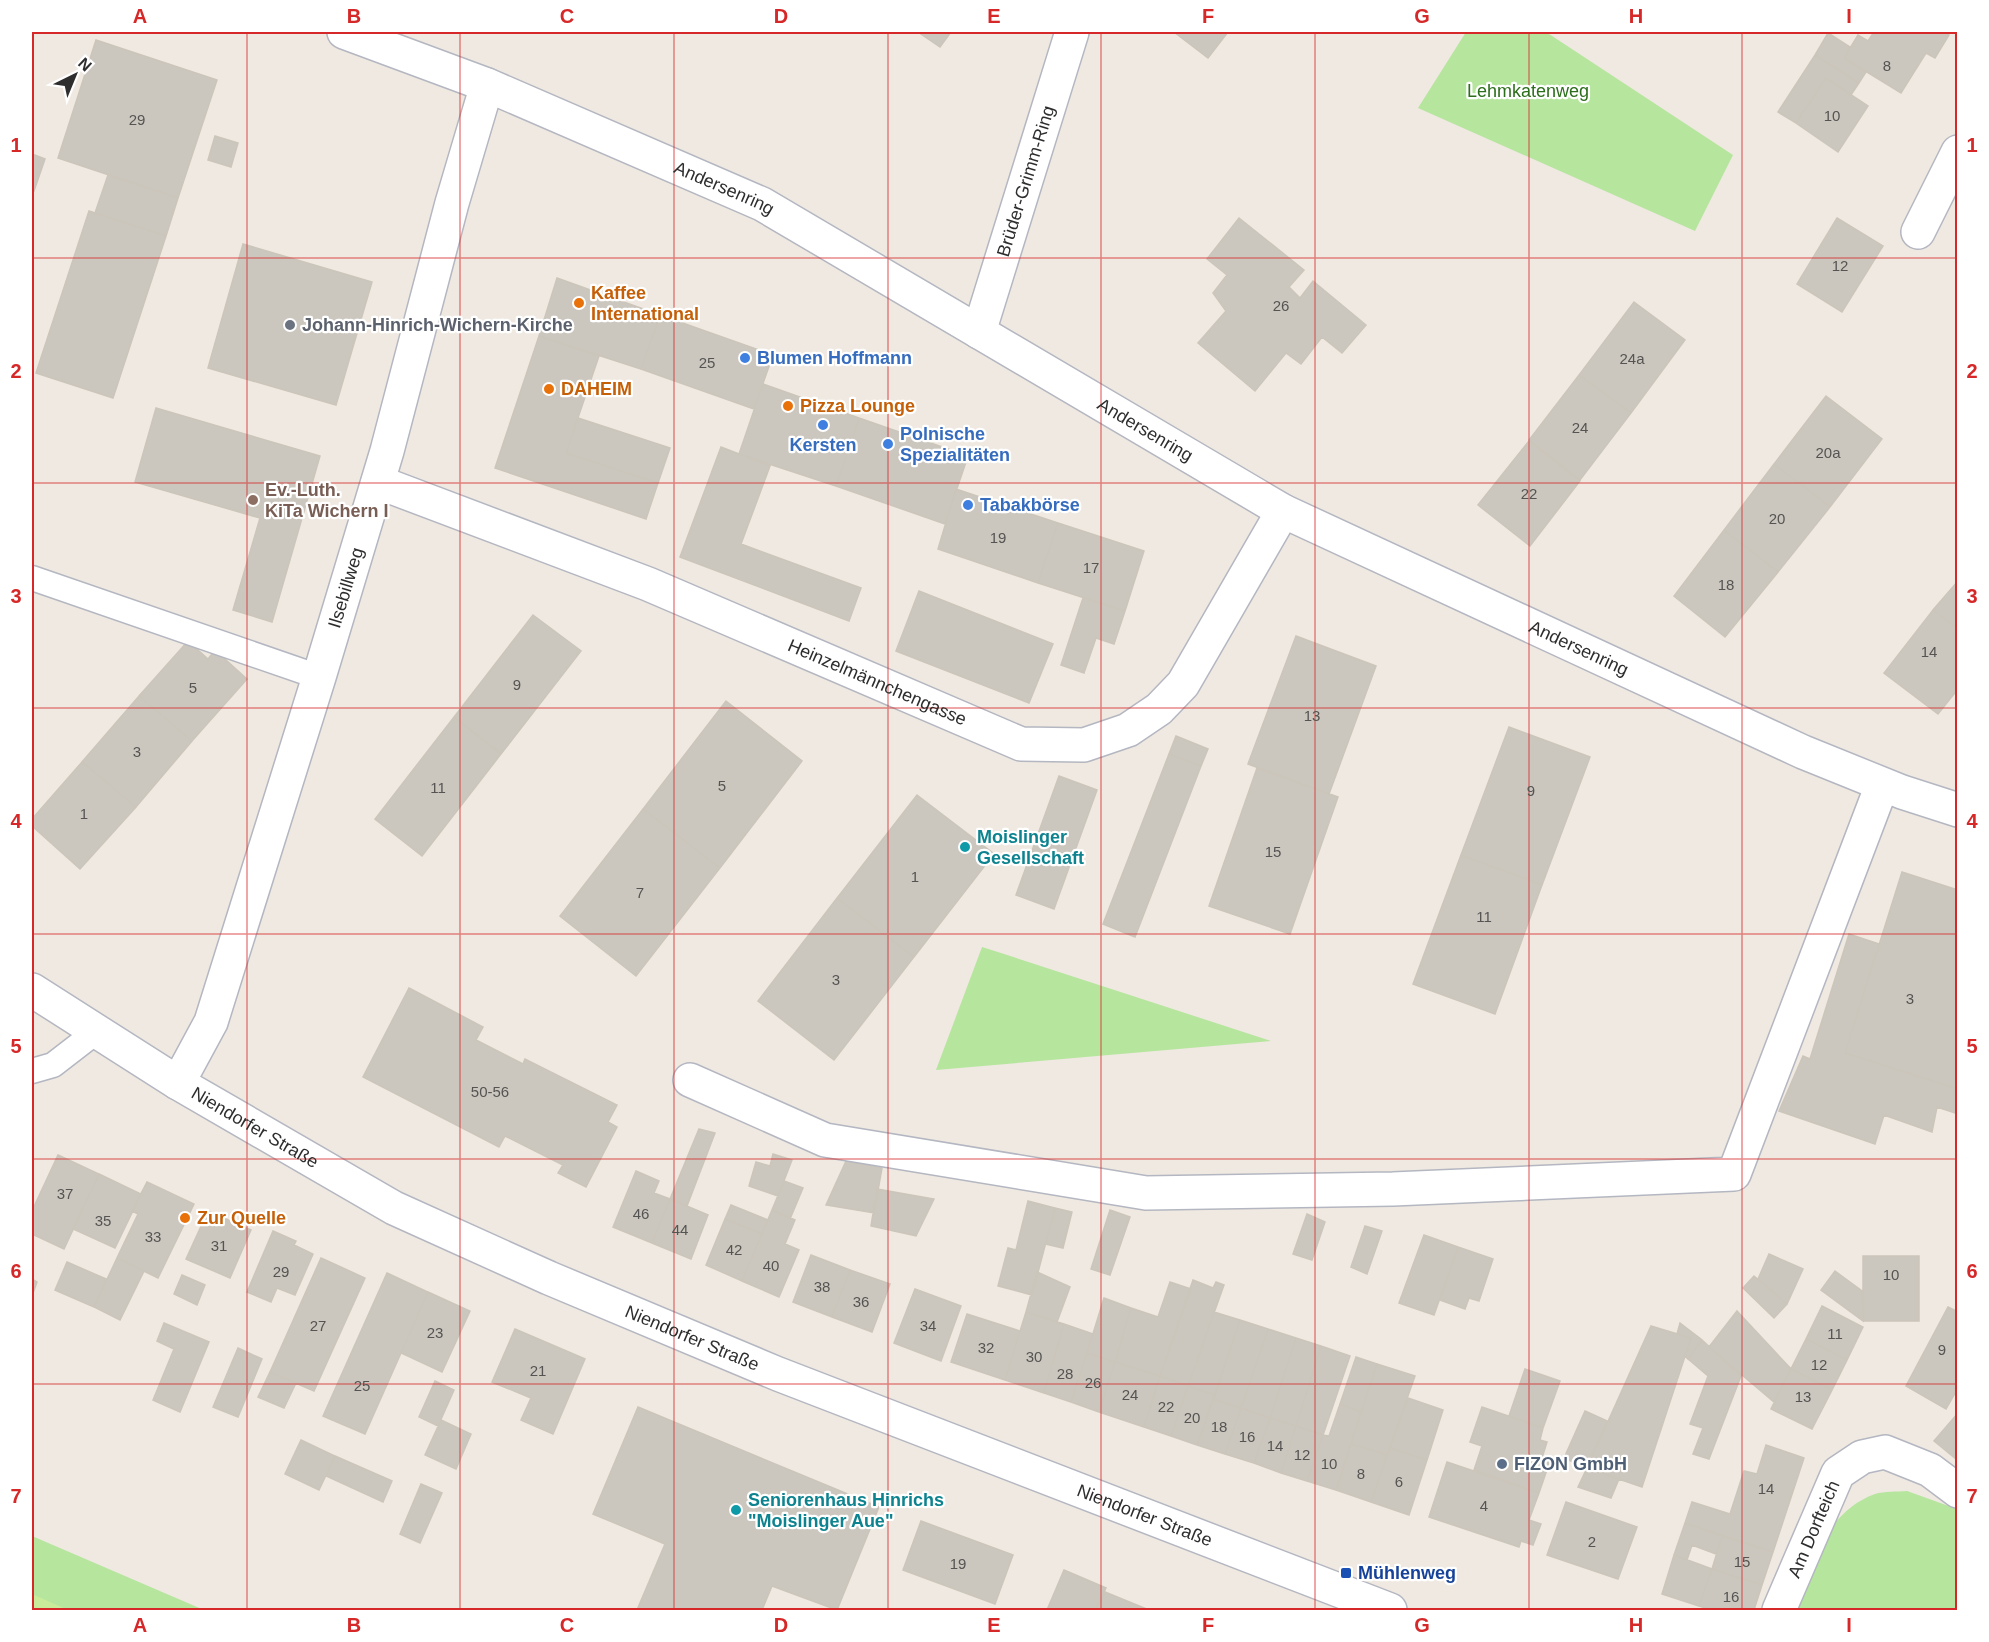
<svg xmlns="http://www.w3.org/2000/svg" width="1989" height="1642" font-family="Arial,sans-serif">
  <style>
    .green { fill: #b6e59e }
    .pitch { fill: #c9ec9a }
    .building { fill: #cbc7bf; stroke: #cbc5ba; stroke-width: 1.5 }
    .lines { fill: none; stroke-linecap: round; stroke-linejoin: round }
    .service-casing { stroke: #b4b7c1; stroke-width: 27 }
    .minor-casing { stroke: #b4b7c1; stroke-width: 36 }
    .secondary-casing { stroke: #b4b7c1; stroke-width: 36 }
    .service { stroke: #fff; stroke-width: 24 }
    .minor { stroke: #fff; stroke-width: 33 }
    .secondary { stroke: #fff; stroke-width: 33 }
    .grid { fill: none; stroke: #d62828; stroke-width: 1.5; stroke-opacity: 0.55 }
    .food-dot { fill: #e8710a; stroke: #fff; stroke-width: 2 }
    .worship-dot { fill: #6b7280; stroke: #fff; stroke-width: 2 }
    .shop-dot { fill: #3f7fe0; stroke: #fff; stroke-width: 2 }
    .education-dot { fill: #8d6e63; stroke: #fff; stroke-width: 2 }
    .culture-dot { fill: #0f9aa8; stroke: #fff; stroke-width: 2 }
    .service-dot { fill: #5c6f8a; stroke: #fff; stroke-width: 2 }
    .transit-dot { fill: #1a4fb4; stroke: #fff; stroke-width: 2 }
    .labels { text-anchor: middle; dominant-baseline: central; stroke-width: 4.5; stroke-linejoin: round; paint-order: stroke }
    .number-label { font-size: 15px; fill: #555452 }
    .park-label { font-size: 18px; fill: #2c6e1b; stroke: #fff }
    .street-label { font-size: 18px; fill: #2e2e2e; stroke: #fff }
    .food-label { font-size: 18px; font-weight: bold; fill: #c56008; stroke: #fff; text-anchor: start }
    .worship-label { font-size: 18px; font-weight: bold; fill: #5b616d; stroke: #fff; text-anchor: start }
    .shop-label { font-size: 18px; font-weight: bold; fill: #366cbe; stroke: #fff; text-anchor: start }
    .education-label { font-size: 18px; font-weight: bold; fill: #785e54; stroke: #fff; text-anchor: start }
    .culture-label { font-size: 18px; font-weight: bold; fill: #0d838f; stroke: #fff; text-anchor: start }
    .service-label { font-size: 18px; font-weight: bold; fill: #4e5e75; stroke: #fff; text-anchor: start }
    .transit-label { font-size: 18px; font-weight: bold; fill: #164399; stroke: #fff; text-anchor: start }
    .neatline { fill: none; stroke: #d62828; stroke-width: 2 }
    .grid-label { font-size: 20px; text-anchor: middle; font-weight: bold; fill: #d62828 }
  </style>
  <rect width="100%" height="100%" fill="#efe9e1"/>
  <path class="green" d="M1466 32H1546L1733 155 1695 231 1418 108Z
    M982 947 1001 953 1271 1041 936 1070Z
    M1907 1491 1957 1509V1610H1792C1808 1567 1827 1511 1875 1494 1884 1491 1898 1492 1907 1491Z
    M32 1536 204 1610H32Z"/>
  <path class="pitch" d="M32 1594 68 1610H32Z"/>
  <path class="building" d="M918 32H951L940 47Z
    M1174 32H1228L1208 58Z
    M1874 32H1944L1949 35 1935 58 1926 53 1901 93 1844 58 1858 35 1868 41Z
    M1828 33 1850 47 1844 58 1866 72 1859 83 1815 55Z
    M96 40 217 80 178 198 58 158Z
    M1815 55 1859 83 1851 95 1826 78 1796 123 1778 112Z
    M1826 78 1868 106 1838 152 1796 123Z
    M215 136 238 143 231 167 208 160Z
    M32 154 45 159 34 191 32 190Z
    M108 175 178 198 166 236 95 213Z
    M89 211 166 236 113 398 36 373Z
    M1239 218 1304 270 1289 287 1300 298 1313 281 1366 325 1342 353 1322 337 1301 364 1286 353 1255 391 1198 343 1226 311 1213 293 1227 275 1207 259Z
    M1837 218 1883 246 1842 312 1797 284Z
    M243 244 372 282 336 405 208 368Z
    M557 278 660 315 641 369 539 336Z
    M1634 302 1685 340 1631 413 1579 375Z
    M660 315 773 355 754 409 641 369Z
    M539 336 599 356 566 453 658 483 646 519 495 468Z
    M1579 375 1631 413 1580 480 1529 440Z
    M763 384 859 418 836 486 739 454Z
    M1826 396 1882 439 1830 507 1774 464Z
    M156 408 320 456 272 622 233 610 260 518 135 482Z
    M578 418 670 448 658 483 566 453Z
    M859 418 968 456 945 524 836 486Z
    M1529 441 1580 481 1530 546 1478 505Z
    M721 447 770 466 741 544 861 588 849 621 680 557Z
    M1774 464 1830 507 1778 572 1724 530Z
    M956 489 1058 523 1038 583 938 549Z
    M1058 523 1144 551 1125 611 1038 583Z
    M1724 530 1778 572 1725 637 1674 596Z
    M1958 581V629L1933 610Z
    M919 591 1053 644 1029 703 896 651Z
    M1083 598 1125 611 1114 644 1096 638 1084 673 1061 665Z
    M1933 610 1958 629V689L1938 714 1884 673Z
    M533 615 581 651 501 754 454 717Z
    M1296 636 1376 666 1329 794 1248 764Z
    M188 641 208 659 215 650 247 679 192 741 139 696Z
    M139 696 192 741 136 807 82 762Z
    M726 701 802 761 720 868 643 809Z
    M454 717 501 754 422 856 375 819Z
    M1509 727 1590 757 1542 885 1461 855Z
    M1176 736 1208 749 1201 766 1169 754Z
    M1169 754 1201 766 1135 937 1103 924Z
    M82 762 136 807 80 869 32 826V819Z
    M1257 768 1338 797 1290 934 1209 906Z
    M1059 776 1097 790 1054 909 1016 895Z
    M917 795 994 854 914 957 837 898Z
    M643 809 720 868 636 976 560 916Z
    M1461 855 1542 885 1495 1014 1413 984Z
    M1902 872 1958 890V1089L1845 1053Z
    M837 898 914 957 834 1060 758 1001Z
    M1849 934 1879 944 1845 1053 1958 1089V1114L1937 1107 1932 1132 1884 1115 1875 1144 1779 1111 1803 1056 1810 1059Z
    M409 988 483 1027 476 1040 523 1064 525 1059 617 1105 608 1122 617 1127 586 1187 558 1173 563 1165 505 1136 499 1147 363 1077Z
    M699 1129 715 1133 687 1206 670 1199Z
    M773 1154 792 1160 778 1196 749 1186 756 1162 770 1166Z
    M58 1155 99 1174 64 1249 32 1234V1211Z
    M846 1161 882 1168 874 1213 826 1205Z
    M636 1171 659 1181 654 1193 670 1199 652 1243 613 1227Z
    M99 1174 141 1194 115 1248 73 1229Z
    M784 1181 803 1188 790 1219 772 1210Z
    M147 1182 194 1204 158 1278 117 1258 138 1214 132 1211Z
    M877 1189 934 1199 916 1236 871 1226Z
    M670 1199 708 1215 691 1259 652 1243Z
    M1028 1201 1055 1208 1032 1295 998 1286 1008 1248 1016 1250Z
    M731 1205 768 1220 762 1234 725 1219Z
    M1055 1208 1072 1212 1063 1248 1045 1244Z
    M772 1210 795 1220 785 1244 799 1250 779 1297 742 1281Z
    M1110 1210 1130 1217 1110 1275 1091 1269Z
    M208 1211 251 1230 230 1278 186 1259Z
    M1307 1214 1325 1222 1312 1260 1293 1254Z
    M725 1219 762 1234 742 1281 706 1265Z
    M1365 1226 1382 1231 1367 1274 1351 1267Z
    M273 1231 296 1241 294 1245 313 1254 295 1295 277 1288 271 1302 247 1292Z
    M1424 1235 1458 1247 1434 1315 1399 1303Z
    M1458 1247 1493 1259 1479 1301 1469 1298 1465 1309 1440 1300Z
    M1769 1254 1803 1269 1787 1304 1758 1279Z
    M811 1255 850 1270 832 1317 793 1302Z
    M1863 1256H1919V1321H1863Z
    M117 1258 144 1271 120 1320 94 1307Z
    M321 1258 365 1278 314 1391 270 1372Z
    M67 1262 106 1279 94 1307 55 1290Z
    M850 1270 890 1284 872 1332 832 1317Z
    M1835 1271 1862 1291 1863 1321 1821 1290Z
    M1037 1272 1070 1287 1057 1322 1026 1312Z
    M387 1273 428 1292 365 1434 323 1416Z
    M182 1275 205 1285 197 1305 174 1294Z
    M1754 1276 1787 1304 1774 1318 1743 1288Z
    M32 1279 37 1282 32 1296Z
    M1193 1280 1213 1288 1216 1282 1224 1285 1188 1386 1160 1376Z
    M1170 1282 1191 1289 1160 1376 1115 1362 1131 1308 1158 1317Z
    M915 1289 961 1306 941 1361 894 1343Z
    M428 1292 470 1311 442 1372 401 1353Z
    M1104 1298 1131 1308 1115 1362 1087 1353Z
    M1822 1306 1863 1327 1847 1360 1806 1339Z
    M1948 1307 1958 1312V1388L1946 1409 1906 1386Z
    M1737 1311 1791 1369 1774 1402 1709 1347Z
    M1026 1312 1064 1324 1044 1393 1005 1380Z
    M1214 1312 1240 1320 1215 1395 1188 1386Z
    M967 1314 1020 1331 1005 1380 951 1362Z
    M1240 1320 1268 1329 1241 1408 1213 1399Z
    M164 1323 209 1342 180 1412 153 1400 174 1349 157 1341Z
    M1680 1323 1702 1340 1688 1359 1685 1356 1691 1338 1677 1334Z
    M1064 1324 1093 1334 1071 1402 1044 1393Z
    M1651 1326 1691 1338 1642 1487 1587 1468Z
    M515 1329 585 1359 553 1434 521 1420 531 1398 492 1382Z
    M1268 1329 1296 1338 1270 1418 1241 1408Z
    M1296 1338 1321 1346 1296 1426 1270 1418Z
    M1806 1339 1847 1360 1832 1390 1791 1369Z
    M1702 1340 1741 1376 1709 1459 1693 1454 1703 1428 1690 1424 1708 1376 1688 1359Z
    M1321 1346 1350 1356 1323 1435 1296 1426Z
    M238 1348 262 1359 238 1417 213 1407Z
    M1087 1353 1115 1362 1099 1412 1071 1402Z
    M1356 1357 1377 1364 1361 1412 1340 1404Z
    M1115 1362 1160 1376 1144 1427 1099 1412Z
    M1377 1364 1415 1376 1387 1455 1351 1444Z
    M1525 1369 1560 1381 1543 1428 1509 1416Z
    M1791 1369 1832 1390 1812 1429 1771 1409Z
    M270 1372 296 1383 284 1408 258 1397Z
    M1160 1376 1188 1386 1171 1436 1144 1427Z
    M435 1381 454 1390 438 1426 419 1417Z
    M1188 1386 1215 1395 1197 1445 1171 1436Z
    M1408 1398 1443 1410 1427 1460 1390 1448Z
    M1213 1399 1241 1408 1225 1454 1197 1445Z
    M1340 1404 1361 1412 1336 1490 1307 1481 1323 1435 1329 1436Z
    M638 1407 879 1507 837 1610 772 1586 762 1610H637L665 1544 593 1514Z
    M1482 1407 1543 1428 1540 1440 1547 1442 1542 1458 1550 1461 1539 1493 1474 1470 1482 1446 1470 1442Z
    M1241 1408 1270 1418 1254 1463 1225 1454Z
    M1585 1411 1607 1421 1587 1468 1564 1458Z
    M1958 1413V1457L1956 1459 1934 1441Z
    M1270 1418 1296 1426 1281 1473 1254 1463Z
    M441 1420 471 1434 456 1469 425 1455Z
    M1296 1426 1323 1435 1307 1481 1281 1473Z
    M301 1440 335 1456 319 1490 285 1474Z
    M1351 1444 1387 1455 1371 1502 1336 1490Z
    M1766 1445 1804 1458 1773 1552 1685 1523 1692 1502 1730 1514 1744 1471 1757 1474Z
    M1390 1448 1427 1460 1409 1515 1371 1502Z
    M335 1456 392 1481 383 1502 326 1476Z
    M1447 1462 1539 1493 1529 1520 1541 1524 1533 1545 1521 1541 1519 1547 1429 1517Z
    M1587 1468 1619 1479 1611 1498 1578 1487Z
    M421 1484 442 1493 420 1543 400 1534Z
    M1566 1502 1637 1527 1618 1579 1547 1555Z
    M921 1521 1013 1555 995 1604 903 1570Z
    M1685 1523 1722 1536 1716 1554 1692 1545 1687 1560 1674 1555Z
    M1722 1536 1773 1552 1762 1585 1712 1569Z
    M1674 1555 1712 1569 1699 1606 1662 1594Z
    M1712 1569 1762 1585 1754 1610H1712L1699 1606Z
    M1064 1570 1106 1588 1095 1610H1047Z
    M1105 1592 1149 1610H1095Z"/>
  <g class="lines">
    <defs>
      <path id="service" d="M32 578 319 677
        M32 1071 53 1065 97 1031"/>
      <g id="minor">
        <path id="s1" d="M344 32 487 85 762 204 1283 511 1803 752 1902 792 1958 810"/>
        <path d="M1918 232 1958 152"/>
        <path id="s2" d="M979 332 1072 32"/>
        <path id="s3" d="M378 482 648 584 1021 744 1084 745 1128 730 1159 709 1183 684 1283 511"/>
        <path d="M690 1080 825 1140 1146 1193 1393 1189 1734 1174 1882 785"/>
        <path id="s4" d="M178 1083 211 1022 319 677 387 451 452 203 487 85"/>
        <path id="s5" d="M1779 1610 1838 1473 1862 1457 1885 1452 1930 1470 1958 1491"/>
      </g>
      <g id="secondary">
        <path id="s6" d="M32 990 178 1083 394 1208 549 1278 778 1374 1390 1610"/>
      </g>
    </defs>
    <use href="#service" class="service-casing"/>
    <use href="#minor" class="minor-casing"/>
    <use href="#secondary" class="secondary-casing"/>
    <use href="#service" class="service"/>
    <use href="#minor" class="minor"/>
    <use href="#secondary" class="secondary"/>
  </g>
  <path class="grid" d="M247 32V1610M460 32V1610M674 32V1610M888 32V1610M1101 32V1610M1315 32V1610M1529 32V1610M1742 32V1610M32 258H1958M32 483H1958M32 708H1958M32 934H1958M32 1159H1958M32 1384H1958"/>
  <g class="food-dot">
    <circle cx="579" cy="303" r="6"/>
    <circle cx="549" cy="389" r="6"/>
    <circle cx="788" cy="406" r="6"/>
    <circle cx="185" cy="1218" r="6"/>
  </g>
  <circle class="worship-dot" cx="290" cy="325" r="6"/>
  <g class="shop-dot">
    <circle cx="745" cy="358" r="6"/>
    <circle cx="823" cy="425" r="6"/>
    <circle cx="888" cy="444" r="6"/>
    <circle cx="968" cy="505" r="6"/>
  </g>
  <circle class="education-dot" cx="253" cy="500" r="6"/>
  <g class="culture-dot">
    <circle cx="965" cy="847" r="6"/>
    <circle cx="736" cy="1510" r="6"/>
  </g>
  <circle class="service-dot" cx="1502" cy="1464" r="6"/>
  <rect class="transit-dot" x="1340" y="1567" width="12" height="12" rx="3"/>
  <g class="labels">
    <g class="number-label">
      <text x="1887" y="65">8</text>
      <text x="1832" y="115">10</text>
      <text x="137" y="119">29</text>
      <text x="1840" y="265">12</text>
      <text x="1281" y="305">26</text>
      <text x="1632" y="358">24a</text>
      <text x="707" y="362">25</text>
      <text x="1580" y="427">24</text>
      <text x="1828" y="452">20a</text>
      <text x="1529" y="493">22</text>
      <text x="1777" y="518">20</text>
      <text x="998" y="537">19</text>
      <text x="1091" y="567">17</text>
      <text x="1726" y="584">18</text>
      <text x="1929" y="651">14</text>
      <text x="517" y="684">9</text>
      <text x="193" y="687">5</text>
      <text x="1312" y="715">13</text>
      <text x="137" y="751">3</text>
      <text x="722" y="785">5</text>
      <text x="438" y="787">11</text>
      <text x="1531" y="790">9</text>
      <text x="84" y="813">1</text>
      <text x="1273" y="851">15</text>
      <text x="915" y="876">1</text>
      <text x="640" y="892">7</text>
      <text x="1484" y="916">11</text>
      <text x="836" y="979">3</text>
      <text x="1910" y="998">3</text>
      <text x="490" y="1091">50-56</text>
      <text x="65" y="1193">37</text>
      <text x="641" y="1213">46</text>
      <text x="103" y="1220">35</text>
      <text x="680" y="1229">44</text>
      <text x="153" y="1236">33</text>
      <text x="219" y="1245">31</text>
      <text x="734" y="1249">42</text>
      <text x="771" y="1265">40</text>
      <text x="281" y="1271">29</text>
      <text x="1891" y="1274">10</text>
      <text x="822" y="1286">38</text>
      <text x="861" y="1301">36</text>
      <text x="318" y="1325">27</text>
      <text x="928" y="1325">34</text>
      <text x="435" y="1332">23</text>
      <text x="1835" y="1333">11</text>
      <text x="986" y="1347">32</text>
      <text x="1942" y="1349">9</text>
      <text x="1034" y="1356">30</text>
      <text x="1819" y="1364">12</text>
      <text x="538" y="1370">21</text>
      <text x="1065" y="1373">28</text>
      <text x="1093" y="1382">26</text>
      <text x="362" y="1385">25</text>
      <text x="1130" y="1394">24</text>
      <text x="1803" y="1396">13</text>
      <text x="1166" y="1406">22</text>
      <text x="1192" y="1417">20</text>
      <text x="1219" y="1426">18</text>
      <text x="1247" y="1436">16</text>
      <text x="1275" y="1445">14</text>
      <text x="1302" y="1454">12</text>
      <text x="1329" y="1463">10</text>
      <text x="1361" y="1473">8</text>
      <text x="1399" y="1481">6</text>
      <text x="1766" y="1488">14</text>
      <text x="1484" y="1505">4</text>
      <text x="1592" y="1541">2</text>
      <text x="1742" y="1561">15</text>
      <text x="958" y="1563">19</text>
      <text x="1731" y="1596">16</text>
    </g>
    <g class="park-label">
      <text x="1528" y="91">Lehmkatenweg</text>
    </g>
    <g class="street-label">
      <text stroke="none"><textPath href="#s2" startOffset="158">Brüder-Grimm-Ring</textPath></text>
      <text stroke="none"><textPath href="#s1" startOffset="411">Andersenring</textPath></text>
      <text stroke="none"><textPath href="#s1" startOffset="897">Andersenring</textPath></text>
      <text stroke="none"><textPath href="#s4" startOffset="524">Ilsebillweg</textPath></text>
      <text stroke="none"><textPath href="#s1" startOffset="1383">Andersenring</textPath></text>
      <text stroke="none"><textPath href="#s3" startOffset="538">Heinzelmännchengasse</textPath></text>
      <text stroke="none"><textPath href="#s6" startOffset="262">Niendorfer Straße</textPath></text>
      <text stroke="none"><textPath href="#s6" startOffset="748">Niendorfer Straße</textPath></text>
      <text stroke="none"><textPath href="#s6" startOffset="1234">Niendorfer Straße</textPath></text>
      <text stroke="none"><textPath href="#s5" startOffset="88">Am Dorfteich</textPath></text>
    </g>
    <g class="food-label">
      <text x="591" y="293">Kaffee<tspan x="591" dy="21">International</tspan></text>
      <text x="561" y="389">DAHEIM</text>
      <text x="800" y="406">Pizza Lounge</text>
      <text x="197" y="1218">Zur Quelle</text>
    </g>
    <g class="worship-label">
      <text x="302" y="325">Johann-Hinrich-Wichern-Kirche</text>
    </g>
    <g class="shop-label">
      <text x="757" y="358">Blumen Hoffmann</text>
      <text x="900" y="434">Polnische<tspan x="900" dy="21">Spezialitäten</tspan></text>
      <text x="823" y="445" text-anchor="middle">Kersten</text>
      <text x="980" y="505">Tabakbörse</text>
    </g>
    <g class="education-label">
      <text x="265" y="490">Ev.-Luth.<tspan x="265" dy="21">KiTa Wichern I</tspan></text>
    </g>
    <g class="culture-label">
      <text x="977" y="837">Moislinger<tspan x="977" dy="21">Gesellschaft</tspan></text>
      <text x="748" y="1500">Seniorenhaus Hinrichs<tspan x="748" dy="21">"Moislinger Aue"</tspan></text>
    </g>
    <g class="service-label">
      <text x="1514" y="1464">FIZON GmbH</text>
    </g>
    <g class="transit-label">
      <text x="1358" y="1573">Mühlenweg</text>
    </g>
  </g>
  <rect width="1989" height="1642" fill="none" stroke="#ffffff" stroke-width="66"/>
  <g transform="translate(75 75) rotate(43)" stroke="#ffffff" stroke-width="4.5" paint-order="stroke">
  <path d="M0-4.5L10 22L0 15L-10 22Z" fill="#2e2e2e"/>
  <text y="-9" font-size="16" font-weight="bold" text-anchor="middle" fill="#2e2e2e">N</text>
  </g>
  <rect x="33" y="33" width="1923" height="1576" class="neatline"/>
  <g class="grid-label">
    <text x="140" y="23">A</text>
    <text x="354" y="23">B</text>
    <text x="567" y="23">C</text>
    <text x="781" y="23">D</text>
    <text x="994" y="23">E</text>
    <text x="1208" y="23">F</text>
    <text x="1422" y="23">G</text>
    <text x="1636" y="23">H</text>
    <text x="1849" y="23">I</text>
    <text x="16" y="152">1</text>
    <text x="1972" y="152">1</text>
    <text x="16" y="378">2</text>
    <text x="1972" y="378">2</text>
    <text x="16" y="603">3</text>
    <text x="1972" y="603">3</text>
    <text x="16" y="828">4</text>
    <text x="1972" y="828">4</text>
    <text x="16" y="1053">5</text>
    <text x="1972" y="1053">5</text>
    <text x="16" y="1278">6</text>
    <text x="1972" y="1278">6</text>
    <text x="16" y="1503">7</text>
    <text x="1972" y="1503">7</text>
    <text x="140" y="1632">A</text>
    <text x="354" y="1632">B</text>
    <text x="567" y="1632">C</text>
    <text x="781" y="1632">D</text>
    <text x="994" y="1632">E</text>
    <text x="1208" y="1632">F</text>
    <text x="1422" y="1632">G</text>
    <text x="1636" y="1632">H</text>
    <text x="1849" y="1632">I</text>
  </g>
</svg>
